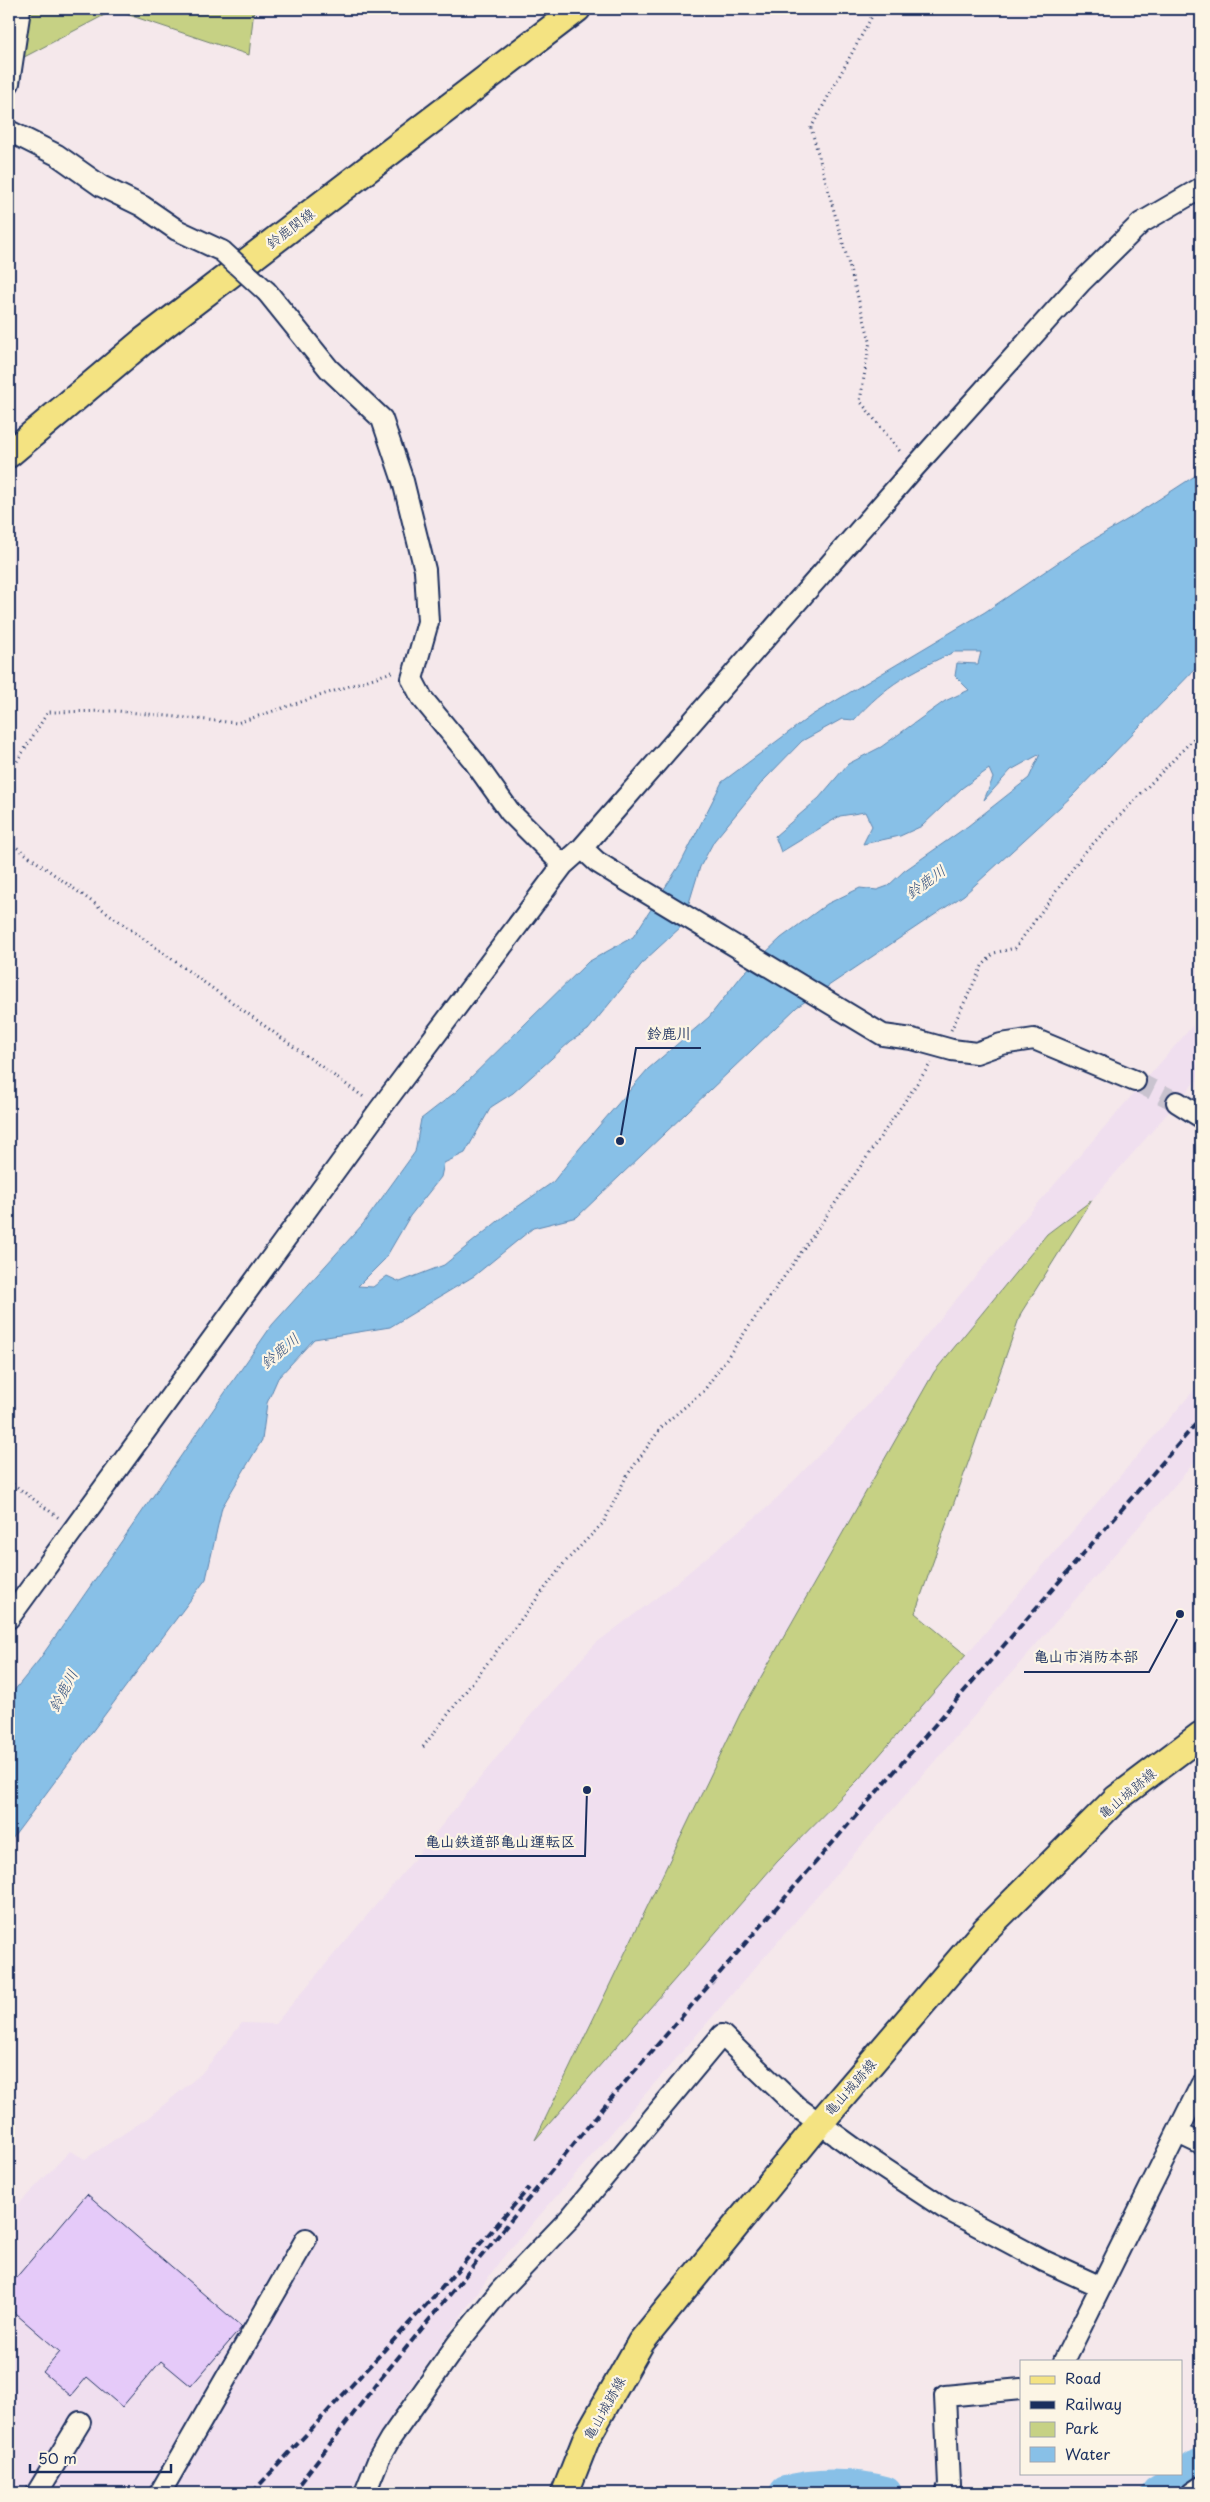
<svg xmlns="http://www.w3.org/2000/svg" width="1210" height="2502" font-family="'Playpen Sans','Klee One',sans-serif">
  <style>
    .built { fill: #f0dfef }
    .green { fill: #c6d184; stroke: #708071 }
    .water { fill: #88c0e7; stroke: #5c86b0; fill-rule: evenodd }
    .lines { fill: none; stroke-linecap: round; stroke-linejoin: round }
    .river { stroke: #88c0e7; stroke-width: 34 }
    .building { fill: #e5caf9; stroke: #1b2f5e }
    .minor-tunnel { stroke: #c9c3cf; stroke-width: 20; stroke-dasharray: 20 10; stroke-linecap: butt }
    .minor-casing { stroke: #1b2f5e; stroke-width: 24 }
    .major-casing { stroke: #1b2f5e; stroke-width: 30 }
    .path { stroke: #1b2f5e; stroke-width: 3; stroke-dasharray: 1 4; stroke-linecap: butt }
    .minor { stroke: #fcf5e5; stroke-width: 20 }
    .major { stroke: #f4e382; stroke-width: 26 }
    .rail { stroke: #1b2f5e; stroke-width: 4; stroke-dasharray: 8 4; stroke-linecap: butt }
    .minor-bridge-casing { stroke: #1b2f5e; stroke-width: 24; stroke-linecap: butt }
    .minor-bridge { stroke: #fcf5e5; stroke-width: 20 }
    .labels { text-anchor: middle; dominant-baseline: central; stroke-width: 4.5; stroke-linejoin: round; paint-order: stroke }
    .street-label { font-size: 14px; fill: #1b2f5e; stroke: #fcf5e5 }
    .water-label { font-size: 15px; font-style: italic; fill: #365380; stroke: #fcf5e5 }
    .leader { fill: none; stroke: #1b2f5e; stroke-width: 2 }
    .callout-dot { fill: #1b2f5e; stroke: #fcf5e5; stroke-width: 2 }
    .callout-label { font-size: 15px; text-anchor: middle; font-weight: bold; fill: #1b2f5e; stroke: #fcf5e5; stroke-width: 4.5; stroke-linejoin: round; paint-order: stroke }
  </style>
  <rect width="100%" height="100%" fill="#f5e8eb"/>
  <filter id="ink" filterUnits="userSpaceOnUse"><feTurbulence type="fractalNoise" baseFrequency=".02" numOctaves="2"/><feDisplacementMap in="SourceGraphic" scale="10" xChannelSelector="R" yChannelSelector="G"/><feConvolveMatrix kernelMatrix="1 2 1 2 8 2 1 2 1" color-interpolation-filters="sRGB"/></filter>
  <g filter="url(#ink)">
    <path class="built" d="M1201 1016V1075L1092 1200 1047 1234 934 1372 740 1714 536 2137 777 1862 858 1780 1201 1382V1455L500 2261 400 2402 364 2464 351 2493H9V2214L70 2151 85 2159 149 2117 201 2074 242 2023 275 2024 408 1867 539 1705 596 1643 667 1590 770 1505 867 1406 1000 1247Z"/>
    <path class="green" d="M9 9H254L249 55 114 10 9 65Z
      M1092 1200 1021 1313 915 1613 966 1655 858 1780 777 1862 535 2140 740 1714 934 1372 1047 1234Z"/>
    <path class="water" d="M1201 472V663L1072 796 964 895 797 1007 577 1217 533 1228 474 1276 390 1327 314 1339 278 1378 267 1403 262 1440 222 1507 206 1579 9 1843V1697L39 1660 272 1325 363 1224 415 1152 421 1119 457 1091 588 962 633 937 681 863 722 782 812 715 985 612 1081 547 1130 518ZM954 652H981L978 664 957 663 955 676 969 690 945 701 881 747 848 764 819 798 775 836 781 852 840 816 865 812 872 826 863 844 900 836 922 826 962 788 989 769 993 778 984 800 1011 770 1040 754 1029 778 968 826 904 871 888 886 877 890 860 888 827 904 781 938 743 974 709 1017 648 1069 579 1149 553 1182 503 1217 444 1265 400 1282 387 1276 373 1287 358 1286 385 1259 410 1216 441 1177 444 1163 465 1153 491 1107 513 1093 571 1041 588 1030 645 960 682 926 700 867 714 841 764 780 802 741 842 719 854 720C887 684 910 672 954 652Z"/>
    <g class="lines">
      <path class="river" d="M786 2493C814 2484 857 2485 885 2493
        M1158 2493 1201 2465"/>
    </g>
    <path class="building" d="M87 2194 242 2327 191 2386 161 2361 122 2407 87 2377 71 2396 43 2372 60 2352 9 2308V2286Z"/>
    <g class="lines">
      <path class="minor-tunnel" d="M1135 1081 1177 1102"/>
      <defs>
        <path id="minor" d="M9 83 20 9
          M9 131 57 155 101 186 142 206 177 230 222 251
          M267 292 329 369 382 419 403 481 425 570 428 622 412 679 422 698 473 760 510 812 563 865
          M582 848 597 862 629 882 883 1035 912 1039 952 1050 976 1053 1001 1044 1034 1039 1135 1081
          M1177 1102 1201 1117
          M9 1618 380 1109 563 865 582 848 914 468 1081 282 1141 223 1201 188
          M1178 2133 1201 2144
          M1064 2361 1201 2085
          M37 2493 80 2422
          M160 2493 306 2239
          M365 2493 379 2458 390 2439 457 2344 500 2291 570 2218 722 2035 797 2107 865 2156 944 2208 1044 2261 1101 2287
          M946 2493 949 2485 945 2396 1021 2389
          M1192 2493 1201 2487"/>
        <path id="major" d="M9 454 142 342 577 9
          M565 2493 587 2437 641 2342 819 2124 986 1929 1116 1799 1201 1735"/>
      </defs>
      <use href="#minor" class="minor-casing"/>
      <use href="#major" class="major-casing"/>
      <path class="path" d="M876 9 811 128 870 341 860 401 902 454
        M9 774 48 712 118 711 237 723 395 671
        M9 842 365 1098
        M951 1030 982 966 994 953 1015 948 1084 853 1201 731
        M9 1481 59 1518
        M423 1747 565 1562 604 1522 626 1477 663 1425 703 1392 821 1224 931 1063"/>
      <use href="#minor" class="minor"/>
      <use href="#major" class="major"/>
      <path class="rail" d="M252 2493 439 2291 529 2188
        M292 2493 378 2382 613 2096 1201 1418"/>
      <defs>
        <path id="minor-bridge" d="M222 251 267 292"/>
      </defs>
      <use href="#minor-bridge" class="minor-bridge-casing"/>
      <use href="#minor-bridge" class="minor-bridge"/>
    </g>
  </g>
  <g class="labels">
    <g class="street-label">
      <text transform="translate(290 228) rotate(-37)">鈴鹿関線</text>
      <text transform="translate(1127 1793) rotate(-40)">亀山城跡線</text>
      <text transform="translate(850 2087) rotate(-49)">亀山城跡線</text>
      <text transform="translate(604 2408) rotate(-61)">亀山城跡線</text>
    </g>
    <g class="water-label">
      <text transform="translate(925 881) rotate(-36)">鈴鹿川</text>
      <text transform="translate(279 1350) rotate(-40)">鈴鹿川</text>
      <text transform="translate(62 1690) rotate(-62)">鈴鹿川</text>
    </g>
  </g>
  <path class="leader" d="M620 1141L636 1048H701M1180 1614L1149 1672H1024M587 1790L585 1856H415"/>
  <g class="callout-dot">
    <circle cx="620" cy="1141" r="5"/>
    <circle cx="1180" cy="1614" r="5"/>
    <circle cx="587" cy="1790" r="5"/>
  </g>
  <g class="callout-label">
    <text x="669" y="1039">鈴鹿川</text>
    <text x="1086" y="1662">亀山市消防本部</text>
    <text x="500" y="1847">亀山鉄道部亀山運転区</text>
  </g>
  <rect width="1210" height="2502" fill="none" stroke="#fcf5e5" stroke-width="30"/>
  <rect x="15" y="15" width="1180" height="2472" fill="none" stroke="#1b2f5e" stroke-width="2" filter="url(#ink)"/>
  <rect x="1020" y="2360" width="162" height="115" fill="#fcf5e5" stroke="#a2a6af"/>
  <rect x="1030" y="2376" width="25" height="8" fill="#f4e382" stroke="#a2a6af"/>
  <text x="1065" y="2384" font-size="15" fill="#1b2f5e">Road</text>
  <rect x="1030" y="2401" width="25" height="8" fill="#1b2f5e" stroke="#a2a6af"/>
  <text x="1065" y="2410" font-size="15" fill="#1b2f5e">Railway</text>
  <rect x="1030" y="2422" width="25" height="15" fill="#c6d184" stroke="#a2a6af"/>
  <text x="1065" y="2434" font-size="15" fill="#1b2f5e">Park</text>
  <rect x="1030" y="2447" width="25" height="15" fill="#88c0e7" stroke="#a2a6af"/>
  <text x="1065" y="2460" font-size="15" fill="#1b2f5e">Water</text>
  <path d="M30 2464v8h141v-8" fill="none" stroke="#1b2f5e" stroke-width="2.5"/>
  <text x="38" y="2464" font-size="15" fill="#1b2f5e" stroke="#fcf5e5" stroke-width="4" paint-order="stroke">50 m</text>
</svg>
